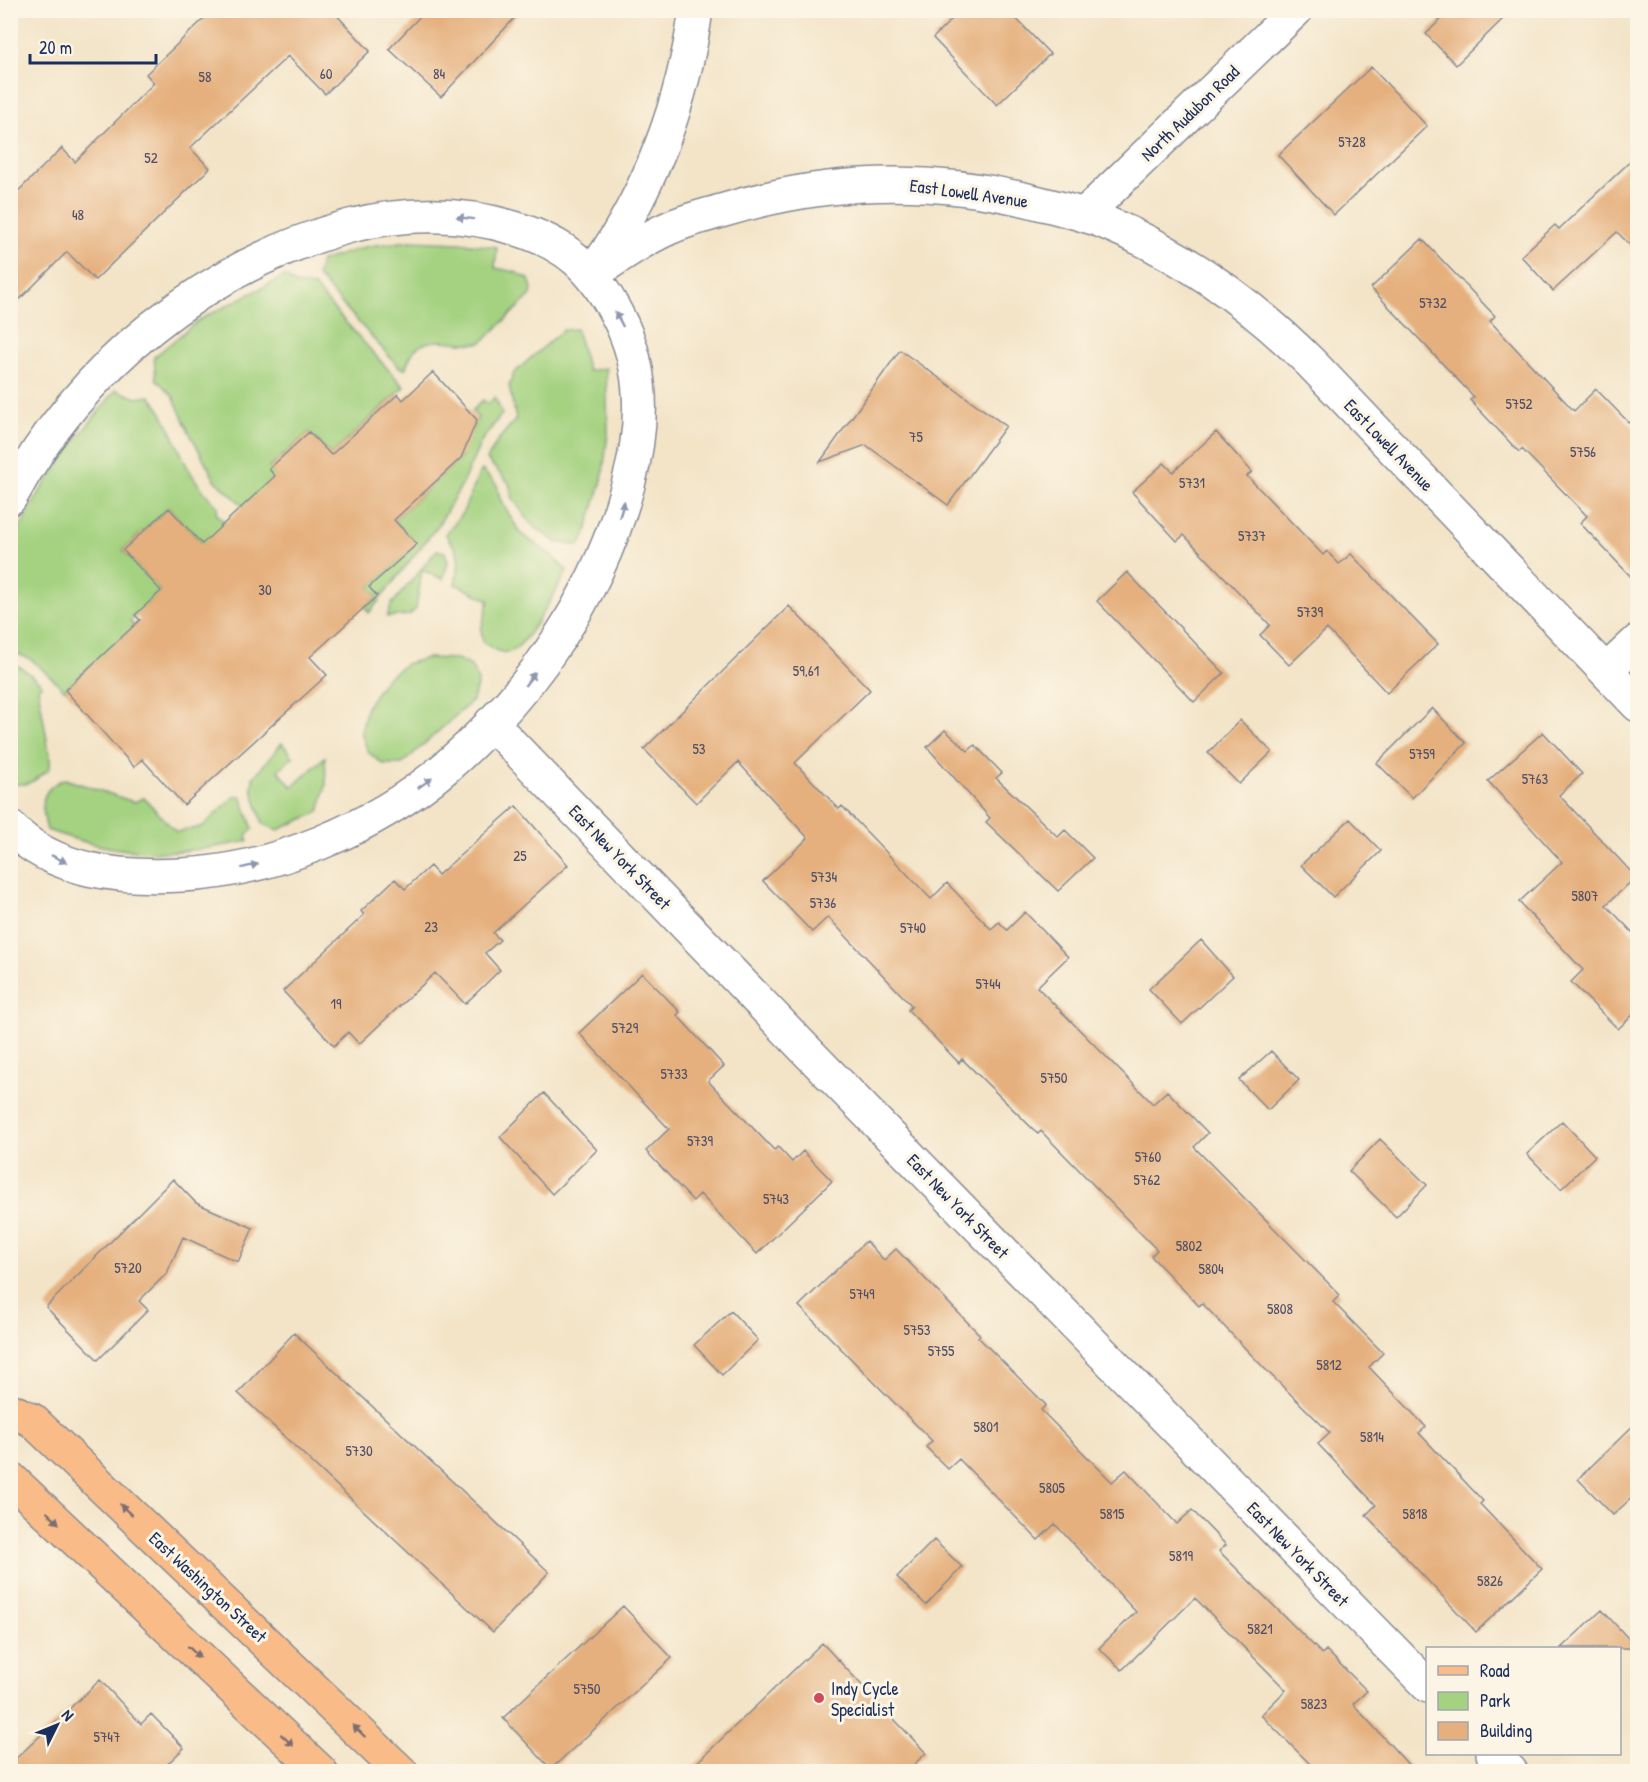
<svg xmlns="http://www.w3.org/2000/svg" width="1648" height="1782" font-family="'Patrick Hand',sans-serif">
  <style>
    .green { fill: #a4d280; stroke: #60806f; stroke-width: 1.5 }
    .building { fill: #e5b07e }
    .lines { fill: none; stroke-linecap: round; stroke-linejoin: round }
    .minor-casing { stroke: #878a93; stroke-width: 36 }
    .primary-casing { stroke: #878a93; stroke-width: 36 }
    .minor { stroke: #fff; stroke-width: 33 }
    .primary { stroke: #f9bc89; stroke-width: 33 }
    .oneway { fill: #8d97ae }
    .oneway2 { fill: #7f6e71 }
    .poi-dot { fill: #d1495b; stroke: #fcf5e5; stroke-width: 2 }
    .labels { text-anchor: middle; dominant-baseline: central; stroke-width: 6; stroke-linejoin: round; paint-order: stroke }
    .number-label { font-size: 15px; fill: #4e4f66 }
    .street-label { font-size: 18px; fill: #1b2f5e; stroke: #fcf5e5 }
    .poi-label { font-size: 18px; fill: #1b2f5e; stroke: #fcf5e5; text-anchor: start }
  </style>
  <rect width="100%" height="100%" fill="#fcf5e5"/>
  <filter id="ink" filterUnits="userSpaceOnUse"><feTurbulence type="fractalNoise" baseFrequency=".0167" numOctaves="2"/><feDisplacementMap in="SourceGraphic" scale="12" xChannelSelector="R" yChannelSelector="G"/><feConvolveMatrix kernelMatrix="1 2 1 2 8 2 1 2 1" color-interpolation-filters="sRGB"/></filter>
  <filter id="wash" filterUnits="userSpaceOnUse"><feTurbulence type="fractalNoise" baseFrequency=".008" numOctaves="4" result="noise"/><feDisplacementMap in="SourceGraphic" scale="24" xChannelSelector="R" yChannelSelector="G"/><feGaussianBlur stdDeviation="1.35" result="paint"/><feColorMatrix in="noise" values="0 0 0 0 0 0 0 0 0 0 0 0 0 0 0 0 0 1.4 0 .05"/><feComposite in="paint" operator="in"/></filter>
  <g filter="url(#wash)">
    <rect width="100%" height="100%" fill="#f3e4c8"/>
    <path class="green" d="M410 241 460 243 497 247 495 268 515 272 529 279 532 288 531 295 482 342C460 349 431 330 413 352 410 357 407 364 405 369L399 367 317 276 321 261 368 246Z
      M285 276 295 284 313 286 404 387 331 455 309 432 269 468 281 482 249 511 215 480 188 430 173 396 156 379 154 357 199 320Z
      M576 329 588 371 606 368 608 433 602 480 585 536 579 546 556 542 531 524 513 499 509 483 487 460 498 440 516 419 509 386 514 373 563 330Z
      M116 390 137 398 150 396C167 416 175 442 187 466 195 481 206 495 218 507L216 513 230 529 207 549 169 508 123 550 161 591 130 621 140 632 102 668 95 661 65 690 32 660 11 651V544L41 490 83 431Z
      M495 397 502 414 482 440 460 488 439 524 369 613 365 607 377 596 369 587 416 544 394 520 462 457 454 448 472 432 478 418 472 411 483 400 488 404Z
      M482 470 497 485 500 499 520 533 551 555 567 571C558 587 526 648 509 652 499 654 491 648 483 642L481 630 489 600 455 584C458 571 462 558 454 546 450 541 448 540 446 534L463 512 478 476Z
      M437 550 445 552 448 562 443 579 422 570 416 609 409 615 387 617 391 605Z
      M427 658 457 659 471 666 478 681 473 700 402 764H383L368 752 361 732 367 706 385 679 406 664Z
      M11 663 22 668 42 684 38 688 50 758V768C37 779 28 788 11 783Z
      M282 743 293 757 278 770 292 787 325 757 326 785 319 812 278 830 263 824 252 789 253 778Z
      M65 779 134 802 144 798 176 832 202 827 235 796H241L253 829 247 835 248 841C171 857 121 857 47 830 41 807 38 789 65 779Z"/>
    <g id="blocks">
      <path class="building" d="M213 10H332L370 51 325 94 288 56 190 148 210 168 95 280 67 252 10 309V199L62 148 75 162 154 83 146 74Z
        M426 10H522L441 97 389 49Z
        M961 10H1008L1050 54 997 105 933 38Z
        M1450 10H1512L1456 65 1426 34Z
        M1371 67 1427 126 1334 215 1278 155Z
        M1638 154V253L1617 232 1553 291 1521 256 1555 225 1559 229Z
        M1422 239 1495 316 1490 321 1574 411 1596 389 1638 432V584L1580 523 1587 516 1522 449 1519 452 1470 400 1474 397 1371 288Z
        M900 350 1006 426 948 505 866 445 820 462Z
        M433 372 477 420 461 458 394 520 417 544 369 587 377 596 310 657 327 675 184 805 142 759 134 767 65 690 140 620 135 615 161 591 123 550 169 508 202 544 275 476 269 469 309 432 331 455 398 394 403 400Z
        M1216 432 1252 472 1247 476 1323 555 1327 551 1339 564 1351 554 1438 644 1387 693 1327 629 1289 665 1260 635 1270 625 1184 535 1177 541 1132 492 1164 463 1173 472Z
        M1127 572 1224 673 1194 702 1097 601Z
        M789 606 870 690 795 763 839 809 842 806 931 899 947 883 991 929 999 922 1007 930 1025 912 1068 957 1037 987 1153 1104 1167 1091 1208 1133 1194 1147 1340 1295 1333 1302 1383 1353 1369 1367 1426 1427 1419 1433 1483 1501 1480 1504 1542 1569 1476 1632 1366 1515 1376 1505 1318 1444 1330 1433 1263 1367 1202 1303 1199 1306 1151 1256 1157 1250 1041 1131 1038 1134 962 1059 959 1063 908 1010 912 1006 828 917 812 932 763 881 808 838 738 762 696 803 644 749Z
        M1432 708 1466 743 1412 798 1377 763Z
        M1240 720 1272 752 1239 784 1208 753Z
        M945 730 968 751 975 745 1002 773 996 778 1058 837 1065 830 1093 858 1058 891 986 822 990 818 927 747Z
        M1543 732 1582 774 1559 795 1636 877 1606 905 1638 938V1010L1618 1029 1571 982 1583 970 1519 902 1562 862 1488 781Z
        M516 806 568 865 493 933 500 940 485 953 500 970 465 1004 435 973 359 1044 348 1032 334 1046 283 991 364 915 361 911 395 879 405 889 430 866 438 875Z
        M1350 819 1381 851 1333 897 1301 865Z
        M1201 940 1233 976 1182 1024 1149 989Z
        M642 973 680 1012 677 1015 724 1066 708 1081 774 1150 778 1147 792 1162 803 1151 832 1181 757 1254 700 1194 693 1201 646 1151 669 1129 579 1033Z
        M1271 1051 1299 1080 1268 1110 1239 1080Z
        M544 1093 597 1150 552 1194 500 1137Z
        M1562 1121 1595 1156 1561 1189 1527 1154Z
        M1380 1139 1427 1185 1396 1217 1349 1171Z
        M173 1179 196 1203 253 1228 238 1262 183 1237 167 1273 139 1301 148 1310 98 1360 46 1307Z
        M866 1241 884 1260 896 1249 980 1335 978 1337 1046 1405 1041 1410 1112 1482 1126 1470 1177 1524 1192 1510 1226 1545 1219 1551 1322 1654 1326 1650 1367 1691 1353 1704 1415 1772H1318L1261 1715 1286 1690 1195 1598 1122 1670 1099 1648 1136 1612 1055 1524 1038 1540 959 1459 948 1469 926 1447 932 1441 799 1306Z
        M731 1311 758 1340 722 1375 694 1345Z
        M294 1333 549 1572 493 1632 238 1393Z
        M1638 1421V1492L1613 1515 1578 1479Z
        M934 1540 962 1567 926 1605 897 1577Z
        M623 1606 672 1658 551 1769 503 1718Z
        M1602 1610 1637 1648H1561Z
        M822 1643 926 1753 906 1772H687Z
        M100 1680 141 1724 151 1714 184 1748 159 1772H10V1764Z"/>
    </g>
  </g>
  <g filter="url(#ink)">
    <use href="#blocks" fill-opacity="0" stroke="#878a93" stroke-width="1.5"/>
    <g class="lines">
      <defs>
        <path id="minor" d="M1084 215 1296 10
          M599 264C651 188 683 102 696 10
          M592 275C617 257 642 240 669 228 686 220 704 216 721 211 828 178 935 175 1043 204 1063 209 1084 214 1104 222 1182 254 1252 304 1312 364L1638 705
          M10 498C81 365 205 266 350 226 403 212 461 212 514 228 567 244 592 267 617 315 646 369 644 427 628 485 598 596 532 693 445 768 376 827 273 871 182 875 122 878 54 873 10 827
          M1606 671 1638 641
          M491 723 803 1047 1428 1686
          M1493 1754 1511 1772"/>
        <path id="primary" d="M10 1410 32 1420 401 1772
          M10 1478 321 1772"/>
      </defs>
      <use href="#minor" class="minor-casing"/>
      <use href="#primary" class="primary-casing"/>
      <use href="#minor" class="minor"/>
      <use href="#primary" class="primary"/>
    </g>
    <defs><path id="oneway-solid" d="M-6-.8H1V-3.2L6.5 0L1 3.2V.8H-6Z" transform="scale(1.5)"/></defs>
    <g class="oneway">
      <use href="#oneway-solid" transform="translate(465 218) rotate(-173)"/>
      <use href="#oneway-solid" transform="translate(619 319) rotate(-118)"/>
      <use href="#oneway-solid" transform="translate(622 509) rotate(-73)"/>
      <use href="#oneway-solid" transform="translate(530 679) rotate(-52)"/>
      <use href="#oneway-solid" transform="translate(425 783) rotate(-35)"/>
      <use href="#oneway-solid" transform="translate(59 859) rotate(26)"/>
      <use href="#oneway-solid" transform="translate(250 866) rotate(-14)"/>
    </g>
    <g class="oneway2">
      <use href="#oneway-solid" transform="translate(126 1510) rotate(-137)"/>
      <use href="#oneway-solid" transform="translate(53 1518) rotate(44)"/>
      <use href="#oneway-solid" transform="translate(194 1652) rotate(43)"/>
      <use href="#oneway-solid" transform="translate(359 1731) rotate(-136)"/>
      <use href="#oneway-solid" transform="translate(287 1740) rotate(43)"/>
    </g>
  </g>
  <circle class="poi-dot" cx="819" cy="1698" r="6"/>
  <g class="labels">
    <g class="number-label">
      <text x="326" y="73">60</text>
      <text x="439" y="73">84</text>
      <text x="205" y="76">58</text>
      <text x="1352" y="141">5728</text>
      <text x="151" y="157">52</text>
      <text x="78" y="214">48</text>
      <text x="1433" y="302">5732</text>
      <text x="1519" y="403">5752</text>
      <text x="916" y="436">75</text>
      <text x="1583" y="451">5756</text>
      <text x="1192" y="482">5731</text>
      <text x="1252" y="535">5737</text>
      <text x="265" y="589">30</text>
      <text x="1310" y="611">5739</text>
      <text x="806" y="670">59,61</text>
      <text x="699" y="748">53</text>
      <text x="1422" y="753">5759</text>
      <text x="1535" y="778">5763</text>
      <text x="520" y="855">25</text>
      <text x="824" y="876">5734</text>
      <text x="1585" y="895">5807</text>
      <text x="823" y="902">5736</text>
      <text x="431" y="926">23</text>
      <text x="913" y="927">5740</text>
      <text x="988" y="983">5744</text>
      <text x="336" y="1003">19</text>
      <text x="625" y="1027">5729</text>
      <text x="674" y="1073">5733</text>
      <text x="1054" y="1077">5750</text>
      <text x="700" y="1140">5739</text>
      <text x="1148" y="1156">5760</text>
      <text x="1147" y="1179">5762</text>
      <text x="776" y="1198">5743</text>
      <text x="1189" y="1245">5802</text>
      <text x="128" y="1267">5720</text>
      <text x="1211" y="1268">5804</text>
      <text x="862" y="1293">5749</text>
      <text x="1280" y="1308">5808</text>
      <text x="917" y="1329">5753</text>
      <text x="941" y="1350">5755</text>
      <text x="1329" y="1364">5812</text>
      <text x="986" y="1426">5801</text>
      <text x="1372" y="1436">5814</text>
      <text x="359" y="1450">5730</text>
      <text x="1052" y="1487">5805</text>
      <text x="1112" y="1513">5815</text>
      <text x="1415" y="1513">5818</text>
      <text x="1181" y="1555">5819</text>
      <text x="1490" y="1580">5826</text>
      <text x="1260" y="1628">5821</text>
      <text x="587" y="1688">5750</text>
      <text x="1314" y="1703">5823</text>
      <text x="107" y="1736">5747</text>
    </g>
    <g class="street-label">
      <text transform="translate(1190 113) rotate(-44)">North Audubon Road</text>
      <text transform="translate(969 193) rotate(8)">East Lowell Avenue</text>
      <text transform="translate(1389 445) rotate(46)">East Lowell Avenue</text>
      <text transform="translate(620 857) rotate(46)">East New York Street</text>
      <text transform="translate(958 1206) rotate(46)">East New York Street</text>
      <text transform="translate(1298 1554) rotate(46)">East New York Street</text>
      <text transform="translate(208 1587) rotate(43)">East Washington Street</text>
    </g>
    <g class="poi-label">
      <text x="831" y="1688">Indy Cycle<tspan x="831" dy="21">Specialist</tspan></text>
    </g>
  </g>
  <rect width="1648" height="1782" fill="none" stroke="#fcf5e5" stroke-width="36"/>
  <rect x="1426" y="1647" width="195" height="108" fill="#fcf5e5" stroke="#a2a6af" stroke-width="1.5"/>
  <rect x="1438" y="1666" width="30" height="9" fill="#f9bc89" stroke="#a2a6af" stroke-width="1.5"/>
  <text x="1480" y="1677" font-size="18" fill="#1b2f5e">Road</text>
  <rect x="1438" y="1692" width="30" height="18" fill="#a4d280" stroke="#a2a6af" stroke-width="1.5"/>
  <text x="1480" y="1707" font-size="18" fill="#1b2f5e">Park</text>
  <rect x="1438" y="1722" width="30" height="18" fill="#e5b07e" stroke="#a2a6af" stroke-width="1.5"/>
  <text x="1480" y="1737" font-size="18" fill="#1b2f5e">Building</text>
  <g transform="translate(57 1725) rotate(47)" stroke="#fcf5e5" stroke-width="4.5" paint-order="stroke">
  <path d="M0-4.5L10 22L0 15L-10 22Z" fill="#1b2f5e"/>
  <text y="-9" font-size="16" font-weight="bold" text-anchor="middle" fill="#1b2f5e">N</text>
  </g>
  <path d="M30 54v9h126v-9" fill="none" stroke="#1b2f5e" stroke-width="3"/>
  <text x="39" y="54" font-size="18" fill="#1b2f5e" stroke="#fcf5e5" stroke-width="4.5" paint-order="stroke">20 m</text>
</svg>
